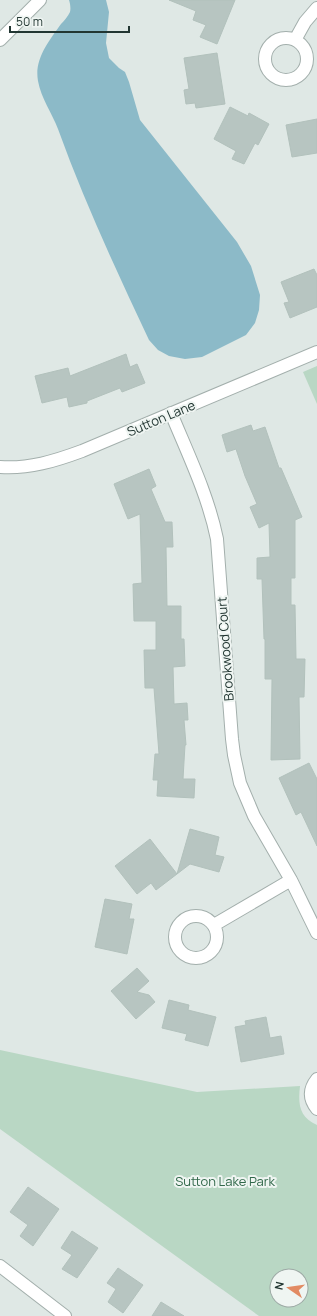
<svg xmlns="http://www.w3.org/2000/svg" width="317" height="1316" font-family="Manrope,sans-serif">
  <style>
    .green { fill: #b9d7c4; fill-rule: evenodd }
    .water { fill: #8cbac8 }
    .building { fill: #b7c5c1; stroke: #b2c1bc }
    .lines { fill: none; stroke-linecap: round; stroke-linejoin: round }
    .minor-casing { stroke: #a3afac; stroke-width: 14 }
    .minor { stroke: #fff; stroke-width: 12 }
    .labels { text-anchor: middle; dominant-baseline: central; stroke-width: 4; stroke-linejoin: round; paint-order: stroke }
    .street-label { font-size: 13px; fill: #223632; stroke: #eff5f2 }
    .park-label { font-size: 13px; fill: #31684a; stroke: #eff5f2 }
  </style>
  <rect width="100%" height="100%" fill="#dfe8e5"/>
  <path class="green" d="M317 366V404L303 372Z
    M0 1050 197 1092 300 1086C298 1104 299 1117 317 1125V1316H259L0 1129ZM277 1276H301V1300H277Z"/>
  <path class="water" d="M69 0H106L109 12 106 43 109 58 119 68 125 72 129 82 140 120 237 242 251 266 260 295 259 310 255 323 246 335 202 357 185 359 169 356 158 350 149 340C116 270 84 201 58 129 52 113 41 98 38 81 34 59 49 41 61 24 64 21 68 16 70 12 71 8 70 3 69 0Z"/>
  <path class="building" d="M169 0H235L217 44 200 37 206 25 193 20 196 11Z
    M217 53 225 104 196 108 195 103 186 104 184 90 189 89 184 58Z
    M230 107 248 116 249 113 269 124 258 145 255 143 244 164 232 159 236 151 214 139Z
    M317 119V153L292 157 286 125Z
    M314 269 317 275V307L290 318 284 303 289 302 281 282Z
    M126 354 130 367 137 364 145 383 122 392 120 388 87 401V403L69 407 67 397 42 403 35 376 68 368 70 376Z
    M251 425 253 431 265 427 279 468H281L302 517 295 520V578H291V605H295L296 659H305L304 697H299L300 759 271 760 272 679H265V639H264L262 579H257V558L270 557 269 523 259 528 250 507 257 504 245 476 236 449 227 452 222 435Z
    M149 469 156 486 151 489 165 522H172L173 547H166L167 606H181V639H184L185 666 173 667 174 704 187 703 188 720H184L186 745H185L183 779H195L194 798 157 796 158 780H153L155 754H159L154 688H145L144 650H156V621H134L133 584 142 583 140 514 128 519 114 484Z
    M309 763 317 779V846L301 812 296 815 279 778Z
    M190 829 219 837 215 855 224 857 219 872 190 864 177 874Z
    M150 839 177 874 156 890 151 883 137 894 115 866Z
    M105 899 132 904 129 919H134L127 954 95 947Z
    M137 968 149 981 137 992 149 995 155 1002 136 1019 111 991Z
    M169 1000 189 1005 188 1010 216 1017 208 1046 185 1040 187 1034 162 1028Z
    M266 1017 270 1038 281 1036 284 1054 241 1062 235 1027 246 1025 245 1021Z
    M28 1187 59 1209 33 1246 20 1236 28 1225 10 1212Z
    M72 1231 98 1248 77 1278 62 1269 72 1255 61 1248Z
    M118 1268 143 1285 123 1313 108 1302 116 1289 107 1283Z
    M161 1302 184 1316H152Z"/>
  <g class="lines">
    <defs>
      <path id="minor" d="M265 59a21 21 0 1 1 42 0a21 21 0 1 1-42 0Z
        M0 40 40 0
        M295 40 305 22 317 8
        M171 413C188 454 208 495 217 539L232 739 234 755 240 783 254 816 291 880 317 933
        M0 467C29 469 55 461 82 451L317 352
        M175 937a21 21 0 1 1 42 0a21 21 0 1 1-42 0Z
        M214 925 291 880
        M317 1079C309 1089 309 1099 317 1109
        M0 1266 65 1316"/>
    </defs>
    <use href="#minor" class="minor-casing"/>
    <use href="#minor" class="minor"/>
  </g>
  <g class="labels">
    <g class="street-label">
      <text transform="translate(161 418) rotate(-23)">Sutton Lane</text>
      <text transform="translate(225 649) rotate(-94)">Brookwood Court</text>
    </g>
    <g class="park-label">
      <text x="225" y="1181">Sutton Lake Park</text>
    </g>
  </g>
  <g transform="translate(289 1288) rotate(283)"><circle r="19" fill="#eff5f2" stroke="#9da9a5"/>
  <path d="M0-3L7 15L0 10L-7 15Z" fill="#e28b63"/>
  <text y="-6" font-size="11" font-weight="bold" text-anchor="middle" fill="#223632">N</text>
  </g>
  <path d="M10 26v6h119v-6" fill="none" stroke="#223632" stroke-width="2"/>
  <text x="16" y="26" font-size="12" fill="#223632" stroke="#eff5f2" stroke-width="3" paint-order="stroke">50 m</text>
</svg>
